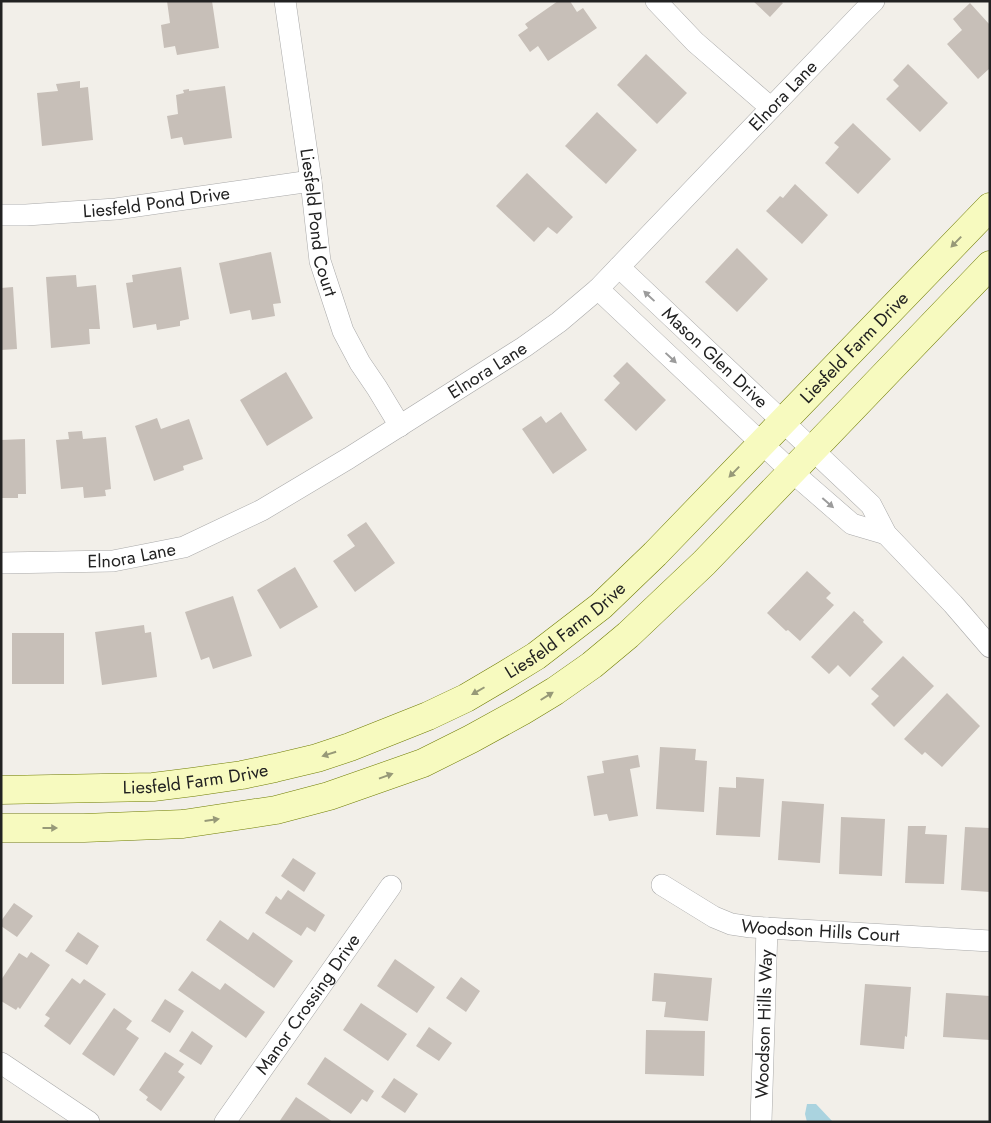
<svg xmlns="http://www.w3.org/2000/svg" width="991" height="1123" font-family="Jost,sans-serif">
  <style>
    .water { fill: #aad3df }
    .building { fill: #c7bfb8 }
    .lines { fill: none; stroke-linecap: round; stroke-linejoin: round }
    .street-casing { stroke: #a9a9a9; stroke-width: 22 }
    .secondary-casing { stroke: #707d05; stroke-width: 29 }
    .street { stroke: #fff; stroke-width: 21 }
    .secondary { stroke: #f7fabf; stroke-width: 28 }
    .oneway { fill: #979978 }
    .oneway2 { fill: #9c9c9c }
    .labels { text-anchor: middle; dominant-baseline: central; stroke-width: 5; stroke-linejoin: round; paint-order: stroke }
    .street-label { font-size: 18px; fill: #222; stroke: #fff }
  </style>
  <rect width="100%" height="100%" fill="#f2efe9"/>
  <path class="water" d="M807 1104H816L833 1122H807L805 1114Z"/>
  <path class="building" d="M167 1H212L219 48 177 55 175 46 164 48 161 25 170 23Z
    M558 1H570L577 12 583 8 597 28 548 61 538 46 530 52 518 35 528 28 525 24Z
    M753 1H780L783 3 770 17Z
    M970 3 990 25V68L978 79 947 44 962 30 953 19Z
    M646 54 687 93 657 124 617 85Z
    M908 64 948 103 920 132 886 99 899 86 893 80Z
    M80 81V88L88 87 93 140 42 146 37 93 58 91 56 84Z
    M225 86 232 138 184 145 182 137 171 139 167 116 178 114 176 95 184 93 183 90 189 89V91Z
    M597 112 637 150 606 184 565 146Z
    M853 123 891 159 858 194 825 163 839 147 834 143Z
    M527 173 573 217 557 234 548 227 534 242 496 206Z
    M795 184 828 215 802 244 766 211 780 196 783 198Z
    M737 248 768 279 737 312 705 282Z
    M271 252 281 303 273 304 275 316 252 320 250 310 230 314 219 263Z
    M181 267 189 319 180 321V326L157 330 156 324 133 328 126 283 133 282 132 275Z
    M76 275 77 287 96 285 100 329H89L90 344 51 348 46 277Z
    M13 287 17 349 1 350V288Z
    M627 362 666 400 636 431 604 400 620 383 613 376Z
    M286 372 313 418 267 446 240 400Z
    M561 412 587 450 553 474 522 429 541 416 546 423Z
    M157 418 161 429 189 419 203 459 183 466 184 470 154 481 135 426Z
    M82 431 83 439 106 437 111 489 105 490 106 496 84 498 83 487 61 489 56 440 69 439 68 432Z
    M25 439 26 494H18V498H1V440Z
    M366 522 395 563 355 592 333 561 355 546 347 535Z
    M295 567 318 607 280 629 257 590Z
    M807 571 831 593 826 598 834 605 800 641 788 630 786 631 767 613Z
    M233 596 252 656 213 669 209 657 201 660 185 612Z
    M854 611 864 620 863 622 883 642 850 677 838 665 829 674 811 657Z
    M144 625 145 633 151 632 157 677 102 685 95 632Z
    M12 633H64V684H12Z
    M903 656 934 686 894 727 871 704 879 696 871 689Z
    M947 693 980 726 942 767 925 752 922 755 904 739Z
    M660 747 696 749 695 760 707 761 704 812 656 809Z
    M638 755 640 767 630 769 638 816 609 821 607 814 594 816 587 776 604 773 602 761Z
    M736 777 764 779 760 837 716 835 719 787 736 788Z
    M782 801 824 804 820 863 778 860Z
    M841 817 885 819 882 876 839 874Z
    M908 826H926L925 834 947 835 944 884 905 883Z
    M965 827 990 828V892L961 890Z
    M293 858 316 873 304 892 281 876Z
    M288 890 325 915 315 932 307 927 301 936 265 913 276 896 281 900Z
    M14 903 33 916 17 937 1 926V921Z
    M220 920 248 940 253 932 293 961 274 988 206 940Z
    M78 932 99 946 87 965 65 951Z
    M31 952 50 965 20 1009 18 1007 16 1010 1 1001V980L19 953 27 958Z
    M395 959 435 987 417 1013 377 986Z
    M192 971 220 990 225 983 265 1012 246 1038 178 990Z
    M654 973 712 978 708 1021 664 1017 666 1002 652 1001Z
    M461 977 480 991 466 1012 446 998Z
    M72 978 80 984 84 979 106 994 70 1045 44 1026 50 1018 45 1015Z
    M865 984 911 987 907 1037 905 1036 904 1049 860 1045Z
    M946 993 990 996V1040L943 1037Z
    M165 999 184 1011 170 1033 151 1021Z
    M361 1003 407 1034 388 1061 343 1030Z
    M114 1008 132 1021 126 1029 139 1038 114 1076 82 1054Z
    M429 1027 452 1043 439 1061 416 1046Z
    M646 1030 705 1031 704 1076 645 1074Z
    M192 1031 213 1046 201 1065 179 1051Z
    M165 1052 184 1064 178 1072 185 1077 161 1111 146 1100 148 1097 139 1090Z
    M325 1057 374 1091 367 1102 362 1099 351 1114 307 1084Z
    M394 1078 418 1094 405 1113 381 1097Z
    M296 1097 333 1122H279Z"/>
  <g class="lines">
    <defs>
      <g id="street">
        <path id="s1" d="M285 1 311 181 320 261 343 331 360 363 377 388 400 426"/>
        <path d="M656 1 695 42 771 108"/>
        <path id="s2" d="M1 215H26L116 209 311 181"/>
        <path id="s3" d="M619 267 871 505 886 534 953 604 990 647"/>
        <path d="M598 289 791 471 852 524 886 534"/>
        <path id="s4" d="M1 563 113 561 184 547 262 510 349 458 524 347 559 322 598 289 860 15 874 1"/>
        <path id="s5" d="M662 885 714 917 731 924 751 927 990 941"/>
        <path d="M1 1063 89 1122"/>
        <path id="s6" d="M225 1122 391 886"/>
        <path id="s7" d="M761 1122 767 928"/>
      </g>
      <g id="secondary">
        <path id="s8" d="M1 790 153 787 193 782 242 775 275 768 317 758 350 747 428 716 466 698 505 675 536 656 601 606 655 554 990 207"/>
        <path d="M1 828H84L183 824 276 810 329 796 423 763 471 739 522 711 555 691 592 665 628 635 704 563 990 265"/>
      </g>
    </defs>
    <use href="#street" class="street-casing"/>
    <use href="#secondary" class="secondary-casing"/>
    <use href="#street" class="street"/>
    <use href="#secondary" class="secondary"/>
  </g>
  <defs><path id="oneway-solid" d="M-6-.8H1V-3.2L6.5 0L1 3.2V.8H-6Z" transform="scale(1.25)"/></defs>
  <g class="oneway">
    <use href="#oneway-solid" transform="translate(956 242) rotate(134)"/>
    <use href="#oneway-solid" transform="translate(734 472) rotate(134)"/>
    <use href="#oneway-solid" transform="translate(478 691) rotate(150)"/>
    <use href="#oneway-solid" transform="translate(547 696) rotate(-32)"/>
    <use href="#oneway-solid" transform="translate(329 754) rotate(162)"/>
    <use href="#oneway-solid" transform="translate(386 776) rotate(-20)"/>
    <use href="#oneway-solid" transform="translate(212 820) rotate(-8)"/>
    <use href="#oneway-solid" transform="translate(50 828)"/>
  </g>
  <g class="oneway2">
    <use href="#oneway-solid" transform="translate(649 296) rotate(-137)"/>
    <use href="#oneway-solid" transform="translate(671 358) rotate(43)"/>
    <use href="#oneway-solid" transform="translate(828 503) rotate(41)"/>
  </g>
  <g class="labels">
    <g class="street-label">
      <text stroke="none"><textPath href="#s4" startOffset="941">Elnora Lane</textPath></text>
      <text stroke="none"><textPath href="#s2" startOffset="156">Liesfeld Pond Drive</textPath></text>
      <text stroke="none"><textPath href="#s1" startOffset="224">Liesfeld Pond Court</textPath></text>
      <text stroke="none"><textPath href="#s8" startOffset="1005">Liesfeld Farm Drive</textPath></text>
      <text stroke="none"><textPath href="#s3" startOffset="132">Mason Glen Drive</textPath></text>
      <text stroke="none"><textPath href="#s4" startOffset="536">Elnora Lane</textPath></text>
      <text stroke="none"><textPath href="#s4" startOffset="131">Elnora Lane</textPath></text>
      <text stroke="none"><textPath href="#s8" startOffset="600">Liesfeld Farm Drive</textPath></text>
      <text stroke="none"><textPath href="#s8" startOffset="195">Liesfeld Farm Drive</textPath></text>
      <text stroke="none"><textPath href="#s5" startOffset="169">Woodson Hills Court</textPath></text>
      <text stroke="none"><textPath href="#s6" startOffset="144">Manor Crossing Drive</textPath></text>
      <text stroke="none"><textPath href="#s7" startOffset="98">Woodson Hills Way</textPath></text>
    </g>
  </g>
  <rect width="991" height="1123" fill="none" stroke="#222222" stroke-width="5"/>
</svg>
